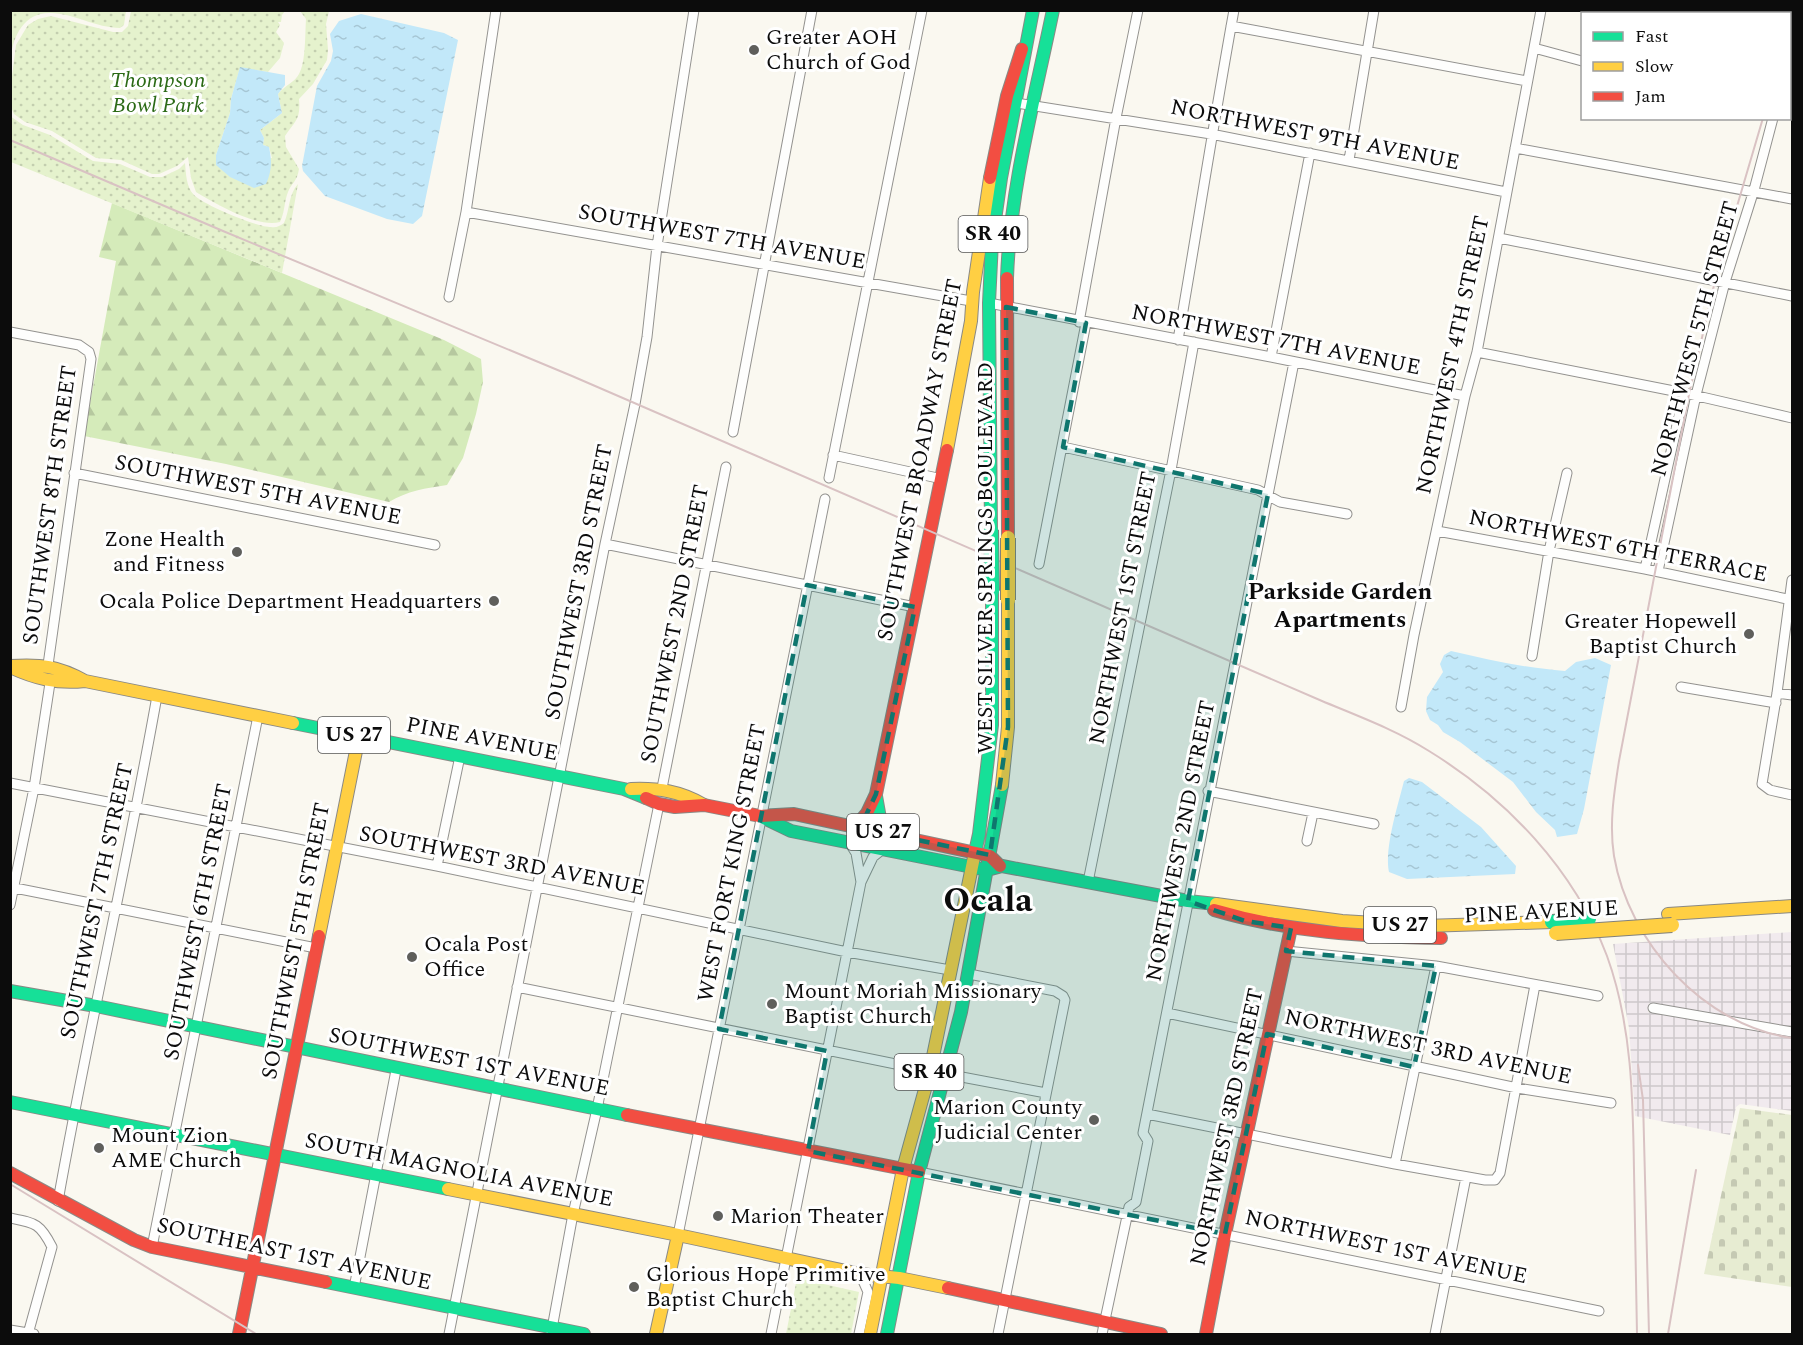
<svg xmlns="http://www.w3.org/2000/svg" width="1803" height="1345" font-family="Spectral,serif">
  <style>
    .industrial { fill: url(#industrial-grid) }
    .forest { fill: url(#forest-firs) }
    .cemetery { fill: url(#cemetery-stones) }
    .park { fill: url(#park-dots) }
    .water { fill: url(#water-ripples) }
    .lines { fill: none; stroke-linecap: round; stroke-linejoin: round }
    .street-casing { stroke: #93928f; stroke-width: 11 }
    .fast-casing { stroke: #8a8985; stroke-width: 14 }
    .slow-casing { stroke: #8a8985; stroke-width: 14 }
    .jam-casing { stroke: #8a8985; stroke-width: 14 }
    .street { stroke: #fefefd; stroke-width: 9 }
    .fast { stroke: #16e098; stroke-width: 12 }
    .slow { stroke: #ffcf43; stroke-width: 12 }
    .jam { stroke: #f24e42; stroke-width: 12 }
    .rail { stroke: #d9c2c3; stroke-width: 2 }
    .fast-bridge-casing { stroke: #80807c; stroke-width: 16; stroke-linecap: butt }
    .slow-bridge-casing { stroke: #80807c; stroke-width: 16; stroke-linecap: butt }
    .fast-bridge { stroke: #16e098; stroke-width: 14 }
    .slow-bridge { stroke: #ffcf43; stroke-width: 14 }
    .marked { fill: #0f766e; fill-opacity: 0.2; stroke: #0f766e; stroke-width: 4.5; stroke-dasharray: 12 8; stroke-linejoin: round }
    .poi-dot { fill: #5f5f5c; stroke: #fff; stroke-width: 2 }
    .labels { text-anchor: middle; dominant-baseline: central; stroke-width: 6; stroke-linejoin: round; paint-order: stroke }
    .shield { fill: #fff; stroke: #555; stroke-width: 1.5 }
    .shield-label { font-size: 21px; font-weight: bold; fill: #0c0c0c }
    .poi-label { font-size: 22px; fill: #0c0c0c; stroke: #fff; text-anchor: start }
    .park-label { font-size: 22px; font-style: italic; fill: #2b6a16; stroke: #fff }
    .street-label { font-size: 22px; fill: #0c0c0c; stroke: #fff }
    .neighbourhood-label { font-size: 24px; font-weight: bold; fill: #0c0c0c; stroke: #fff }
    .town-label { font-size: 34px; font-weight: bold; fill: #0c0c0c; stroke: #fff }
  </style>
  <defs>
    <pattern id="industrial-grid" width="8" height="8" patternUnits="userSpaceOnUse" patternTransform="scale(1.5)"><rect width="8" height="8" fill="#f1eaee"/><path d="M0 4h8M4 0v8" fill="none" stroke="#cdc8cb"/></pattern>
    <pattern id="forest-firs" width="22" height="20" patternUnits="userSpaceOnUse" patternTransform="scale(1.5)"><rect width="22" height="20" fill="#d5ebba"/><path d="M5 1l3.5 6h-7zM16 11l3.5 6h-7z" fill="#b6c89f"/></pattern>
    <pattern id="cemetery-stones" width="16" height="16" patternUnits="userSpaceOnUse" patternTransform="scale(1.5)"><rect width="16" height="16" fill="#e7ecd2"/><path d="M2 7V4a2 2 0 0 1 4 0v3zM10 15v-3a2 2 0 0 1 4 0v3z" fill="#c5c9b3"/></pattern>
    <pattern id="park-dots" width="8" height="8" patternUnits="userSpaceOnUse" patternTransform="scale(1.5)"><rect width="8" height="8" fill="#e5f2cd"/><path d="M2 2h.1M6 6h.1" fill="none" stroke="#c3ceaf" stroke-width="1.8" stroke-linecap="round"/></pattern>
    <pattern id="water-ripples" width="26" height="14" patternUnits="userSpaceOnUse" patternTransform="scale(1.5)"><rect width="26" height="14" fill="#c2e8f9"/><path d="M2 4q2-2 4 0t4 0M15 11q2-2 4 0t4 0" fill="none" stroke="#a6c6d4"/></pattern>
  </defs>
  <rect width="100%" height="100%" fill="#faf8f0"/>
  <path class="industrial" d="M1792 932V1027L1649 1003 1648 1012 1792 1036V1111L1740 1104 1736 1107 1730 1135 1635 1116 1629 1028 1613 944Z"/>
  <path class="forest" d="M112 203 444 340 481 359 483 382 476 414 463 458 447 485C426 488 407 491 389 502L226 464 84 436 116 261 99 257Z"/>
  <path class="cemetery" d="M1740 1108 1792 1115V1287L1704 1274Z"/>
  <path class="park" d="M11 10H126V11L124 25 120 28C97 28 72 13 51 13 25 12 13 35 11 57Z
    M131 11H285L282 15 281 22H278L280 25 276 32 284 43 280 58 268 72 240 68 231 99 230 113 216 155 272 158 269 147 263 145 264 138 260 130 282 113 278 94C284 86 295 82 299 74 306 62 305 33 306 19L300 11H329L326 24 328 50 327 60 313 84 299 99C301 119 295 121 285 136L286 147 299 169C297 182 292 182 288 192 284 202 285 212 280 222 257 228 216 204 196 192L191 178 188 157 177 166 159 174H152L121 160 96 158 52 131 25 122 14 114 11 107V84L16 45 28 25 38 19 51 16 113 32H122L128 26Z
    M10 116 23 125 50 135 93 161 120 164 150 177H162L179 169 185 163C186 173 186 187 194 195 204 205 256 227 271 227 276 228 280 226 284 223 290 210 288 195 298 184L282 273 11 162Z
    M797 1278 859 1292 851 1334H786Z"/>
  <path class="water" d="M361 14 444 33 458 40 422 216 413 224 387 219 325 196 303 171 302 166 317 86 331 61 333 51 330 34 339 21Z
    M240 67 285 75V85L278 94 282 113 260 130 264 138 263 145 269 147C272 161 272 171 266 184L254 188 230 177 216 165V155L230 113 231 99Z
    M1451 651C1489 660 1526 668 1565 671L1576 662 1595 658 1611 665 1584 809 1577 834 1557 837 1555 830 1536 812 1513 782 1460 742 1443 732 1438 725 1430 720 1426 711 1427 697 1443 672 1440 664 1444 655Z
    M1409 778 1422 782 1481 827 1516 866 1515 874 1407 879 1389 872C1384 849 1398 805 1404 781Z"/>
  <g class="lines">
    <defs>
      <path id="street" d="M1231 26 1527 81
        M1534 48 1582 61
        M1790 48 1792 34
        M1790 99 1792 100
        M1016 103 1211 134 1506 192
        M1515 148 1792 199
        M1349 160 1374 10
        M466 212 971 301
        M1499 238 1792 296
        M449 297 466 212 496 10
        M989 303 1271 357 1465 396
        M1079 322 1116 118 1138 10
        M10 332 79 345 89 352 91 359 48 665
        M1178 340C1197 230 1214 120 1234 10
        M1477 352 1689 394 1792 418
        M1271 357 1310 153
        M733 432 812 10
        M1063 447 1258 490 1280 502 1347 514
        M833 455 942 479
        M74 473 435 545
        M829 478 922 10
        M1437 531 1645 569 1792 600
        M605 544 915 607
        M1039 564 1086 323
        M1645 569 1684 393
        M1658 571 1696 395 1725 282 1754 190 1773 118
        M1792 580 1777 693 1762 784 1770 790 1792 795
        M1532 656 1549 551 1567 473
        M1681 687 1776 703
        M1777 693 1792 695
        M1401 707 1414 635 1465 396 1477 352 1541 10
        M10 783 437 866 847 952 950 970
        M662 788 726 467
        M1208 791 1374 824
        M1307 841 1313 813
        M849 842 856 853 861 882
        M437 866 460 756
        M1088 882 1171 470 1194 342
        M10 887 316 948
        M10 905 34 788 50 683
        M1286 951 1436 966 1598 996
        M969 974 1055 991 1063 996 1065 1000 998 1334
        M517 987 930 1071
        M1653 1008 1792 1032
        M1167 1013 1517 1088 1611 1103
        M946 1074 1046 1093
        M1147 1114 1395 1164 1485 1180H1495L1500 1173 1535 985
        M1395 1164 1436 966
        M919 1172 1599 1311
        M58 1201C88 1032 127 865 157 696
        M10 1218C35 1223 40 1223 52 1247L28 1334
        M678 1235 825 499
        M152 1247 258 716
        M354 1288 396 1070
        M10 1330 34 1334
        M449 1334 605 544 635 404 647 337 657 246 694 10
        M551 1334 573 1214 597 1109 659 804
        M771 1334 861 882 873 857 883 849
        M859 1334 868 1292 860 1274
        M1102 1334 1129 1207 1136 1202 1148 1141 1143 1133C1193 876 1244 619 1294 362
        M1435 1334 1466 1177"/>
      <path id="fast" d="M1007 278C1010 188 1035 98 1053 10
        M991 530 989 303 992 241 1001 178 1033 10
        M293 723 624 789 646 798
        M876 796 881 824 889 833
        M764 818 791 831 987 870 1002 866 1188 901 1216 904
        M974 857 979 834 992 725V591
        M10 991 96 1006 627 1115
        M10 1102 448 1189
        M326 1282 584 1334
        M887 1334 919 1172 961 1012 1002 785"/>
      <path id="slow" d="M947 450 971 321 973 292 990 178
        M10 666C41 664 58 666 85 681
        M10 667C36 679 57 684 85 681L293 723
        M1002 785 1008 727V600
        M631 789C659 788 680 791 704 805
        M1216 904 1342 921 1424 926 1552 922
        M1668 914 1792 906
        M319 936 359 736
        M448 1189 678 1235 860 1274 899 1278 948 1288
        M656 1334 678 1235
        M870 1334 903 1169 930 1071 974 857"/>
      <path id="jam" d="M990 178 1007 96 1022 49
        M1007 278 1008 538
        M646 798 659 804 675 807 704 805 760 816 794 814 990 856 1000 866
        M855 827 867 813 876 794 947 450
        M1214 910C1289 932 1364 937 1441 938
        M627 1115 919 1172
        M10 1173 134 1240 152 1247 326 1282
        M948 1288 1161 1334
        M239 1334 319 936
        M1206 1334 1225 1234 1291 928"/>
    </defs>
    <use href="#street" class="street-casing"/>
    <use href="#fast" class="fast-casing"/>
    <use href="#slow" class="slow-casing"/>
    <use href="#jam" class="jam-casing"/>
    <use href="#street" class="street"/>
    <use href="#fast" class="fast"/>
    <use href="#slow" class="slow"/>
    <use href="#jam" class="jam"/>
    <path class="rail" d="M1790 16 1791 10
      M1763 118 1715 281 1689 394 1619 761C1614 793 1609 824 1614 856 1629 943 1703 1025 1792 1038
      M10 140 223 231 572 376 1322 701C1358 716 1396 730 1429 751 1507 799 1574 869 1607 956 1632 1025 1633 1099 1634 1171 1635 1226 1636 1280 1637 1334
      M1638 1065 1643 1100 1649 1334
      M10 1184 256 1334
      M1668 1334 1696 1170"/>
    <defs>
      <path id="fast-bridge" d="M991 530 992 591
        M1552 922 1589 919"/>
      <path id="slow-bridge" d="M1008 538V600
        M1556 933 1672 925"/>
    </defs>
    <use href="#fast-bridge" class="fast-bridge-casing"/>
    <use href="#slow-bridge" class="slow-bridge-casing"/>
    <use href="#fast-bridge" class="fast-bridge"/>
    <use href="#slow-bridge" class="slow-bridge"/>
  </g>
  <path class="marked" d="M1006 307 1086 323 1063 447 1268 494 1188 901 1245 921 1291 928 1286 951 1436 966 1414 1067 1267 1034 1225 1234 808 1151 827 1051 719 1029 807 585 915 607 876 794 860 828 990 855 1008 727Z"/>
  <g class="poi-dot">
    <circle cx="754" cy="50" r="6"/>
    <circle cx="237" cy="552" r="6"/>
    <circle cx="494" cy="601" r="6"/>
    <circle cx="1749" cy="634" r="6"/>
    <circle cx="412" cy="957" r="6"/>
    <circle cx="772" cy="1004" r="6"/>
    <circle cx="1094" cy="1120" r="6"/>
    <circle cx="99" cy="1148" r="6"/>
    <circle cx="718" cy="1216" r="6"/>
    <circle cx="634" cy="1287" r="6"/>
  </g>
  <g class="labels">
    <g class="shield">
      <rect x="958.5" y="216" width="69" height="36" rx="4.5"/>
      <rect x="318" y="717" width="72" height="36" rx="4.5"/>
      <rect x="847" y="814" width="72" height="36" rx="4.5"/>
      <rect x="1364" y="907" width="72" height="36" rx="4.5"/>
      <rect x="894.5" y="1054" width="69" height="36" rx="4.5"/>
    </g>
    <g class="shield-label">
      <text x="993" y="234">SR 40</text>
      <text x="354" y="735">US 27</text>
      <text x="883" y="832">US 27</text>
      <text x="1400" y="925">US 27</text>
      <text x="929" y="1072">SR 40</text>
    </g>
    <g class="poi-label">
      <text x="766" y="37">Greater AOH<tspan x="766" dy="25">Church of God</tspan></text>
      <text x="225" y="539" text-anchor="end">Zone Health<tspan x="225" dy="25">and Fitness</tspan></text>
      <text x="482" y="601" text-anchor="end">Ocala Police Department Headquarters</text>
      <text x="1737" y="621" text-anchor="end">Greater Hopewell<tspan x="1737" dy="25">Baptist Church</tspan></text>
      <text x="424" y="944">Ocala Post<tspan x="424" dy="25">Office</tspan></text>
      <text x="784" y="991">Mount Moriah Missionary<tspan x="784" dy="25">Baptist Church</tspan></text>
      <text x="1082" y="1107" text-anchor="end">Marion County<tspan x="1082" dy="25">Judicial Center</tspan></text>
      <text x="111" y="1135">Mount Zion<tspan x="111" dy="25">AME Church</tspan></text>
      <text x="730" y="1216">Marion Theater</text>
      <text x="646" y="1274">Glorious Hope Primitive<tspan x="646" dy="25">Baptist Church</tspan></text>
    </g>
    <g class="park-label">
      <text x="158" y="80">Thompson<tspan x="158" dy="25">Bowl Park</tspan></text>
    </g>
    <g class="street-label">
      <text transform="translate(1315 135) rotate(11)">NORTHWEST 9TH AVENUE</text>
      <text transform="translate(722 237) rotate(10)">SOUTHWEST 7TH AVENUE</text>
      <text transform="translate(1695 339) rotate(-75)">NORTHWEST 5TH STREET</text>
      <text transform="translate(1276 340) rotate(11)">NORTHWEST 7TH AVENUE</text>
      <text transform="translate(1453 355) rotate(-78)">NORTHWEST 4TH STREET</text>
      <text transform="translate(920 460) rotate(-79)">SOUTHWEST BROADWAY STREET</text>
      <text transform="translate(258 490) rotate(11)">SOUTHWEST 5TH AVENUE</text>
      <text transform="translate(50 505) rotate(-82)">SOUTHWEST 8TH STREET</text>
      <text transform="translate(1618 546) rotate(11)">NORTHWEST 6TH TERRACE</text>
      <text transform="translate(985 558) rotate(-90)">WEST SILVER SPRINGS BOULEVARD</text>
      <text transform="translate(579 582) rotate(-79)">SOUTHWEST 3RD STREET</text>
      <text transform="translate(1123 608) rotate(-79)">NORTHWEST 1ST STREET</text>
      <text transform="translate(675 624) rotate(-79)">SOUTHWEST 2ND STREET</text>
      <text transform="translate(482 739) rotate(11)">PINE AVENUE</text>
      <text transform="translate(1181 841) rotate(-79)">NORTHWEST 2ND STREET</text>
      <text transform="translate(502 861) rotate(11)">SOUTHWEST 3RD AVENUE</text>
      <text transform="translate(732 863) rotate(-79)">WEST FORT KING STREET</text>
      <text transform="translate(97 901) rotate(-78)">SOUTHWEST 7TH STREET</text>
      <text transform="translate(1541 912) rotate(-3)">PINE AVENUE</text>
      <text transform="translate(198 922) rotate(-79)">SOUTHWEST 6TH STREET</text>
      <text transform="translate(296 941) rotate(-79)">SOUTHWEST 5TH STREET</text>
      <text transform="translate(1428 1047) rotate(12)">NORTHWEST 3RD AVENUE</text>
      <text transform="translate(469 1062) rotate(11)">SOUTHWEST 1ST AVENUE</text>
      <text transform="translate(1227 1127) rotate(-78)">NORTHWEST 3RD STREET</text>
      <text transform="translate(459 1170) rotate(11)">SOUTH MAGNOLIA AVENUE</text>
      <text transform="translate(1386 1247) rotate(12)">NORTHWEST 1ST AVENUE</text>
      <text transform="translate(294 1254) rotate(12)">SOUTHEAST 1ST AVENUE</text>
    </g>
    <g class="neighbourhood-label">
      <text x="1340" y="592">Parkside Garden<tspan x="1340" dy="28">Apartments</tspan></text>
    </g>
    <g class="town-label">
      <text x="988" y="901">Ocala</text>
    </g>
  </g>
  <rect width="1803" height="1345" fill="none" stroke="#0c0c0c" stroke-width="24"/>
  <rect x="1581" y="12" width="210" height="108" fill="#ffffff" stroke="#9e9e9e" stroke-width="1.5"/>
  <rect x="1593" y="32" width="30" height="9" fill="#16e098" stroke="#9e9e9e" stroke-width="1.5"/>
  <text x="1635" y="42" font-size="18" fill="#0c0c0c">Fast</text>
  <rect x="1593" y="62" width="30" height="9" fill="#ffcf43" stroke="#9e9e9e" stroke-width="1.5"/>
  <text x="1635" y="72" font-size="18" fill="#0c0c0c">Slow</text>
  <rect x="1593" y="92" width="30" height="9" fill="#f24e42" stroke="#9e9e9e" stroke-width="1.5"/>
  <text x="1635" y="102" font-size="18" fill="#0c0c0c">Jam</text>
</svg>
